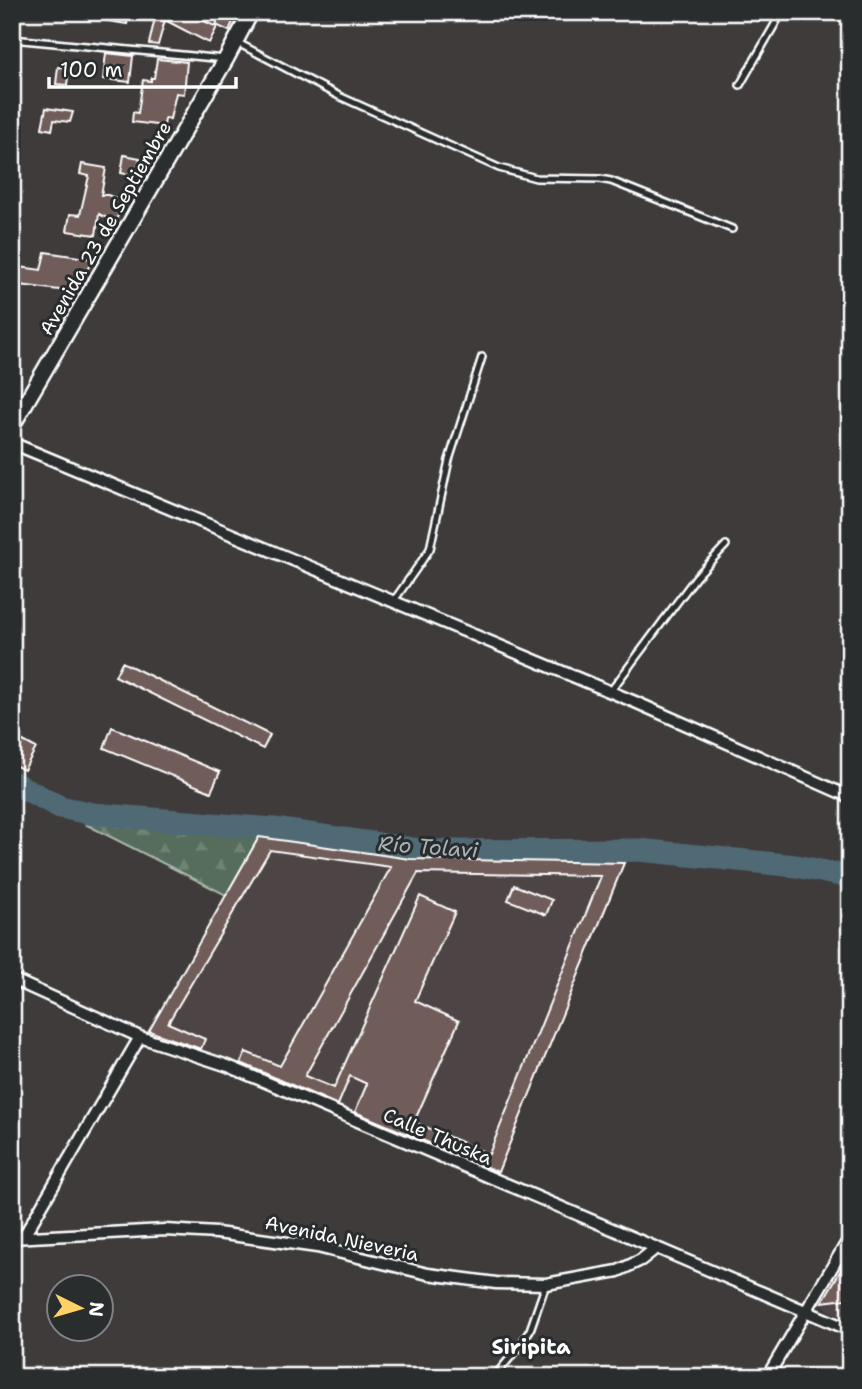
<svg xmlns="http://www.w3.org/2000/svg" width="862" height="1389" font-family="'Shantell Sans',sans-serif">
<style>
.built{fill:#4d4544}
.forest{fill:url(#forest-firs);stroke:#aab6ac;stroke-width:2}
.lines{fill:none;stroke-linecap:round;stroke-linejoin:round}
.river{stroke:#506975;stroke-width:23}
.building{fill:#6f5c59;stroke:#fff;stroke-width:2;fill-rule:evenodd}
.lane-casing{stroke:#fff;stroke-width:10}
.street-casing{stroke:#fff;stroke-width:15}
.secondary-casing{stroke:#fff;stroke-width:19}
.lane{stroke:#2a2d2e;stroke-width:5}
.street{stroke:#2a2d2e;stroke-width:10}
.secondary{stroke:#2a2d2e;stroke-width:14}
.labels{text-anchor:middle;stroke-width:6;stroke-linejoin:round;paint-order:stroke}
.street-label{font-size:19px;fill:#fff;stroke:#2a2d2e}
.water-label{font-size:21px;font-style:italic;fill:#a8b4ba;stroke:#2a2d2e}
.neighbourhood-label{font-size:21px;font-weight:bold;fill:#fff;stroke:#2a2d2e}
</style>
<defs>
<pattern id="forest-firs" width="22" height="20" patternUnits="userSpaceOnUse" patternTransform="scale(1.75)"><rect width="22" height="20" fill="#546d5a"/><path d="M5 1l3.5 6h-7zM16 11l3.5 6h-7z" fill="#6e8373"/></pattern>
</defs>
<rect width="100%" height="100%" fill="#3f3b3b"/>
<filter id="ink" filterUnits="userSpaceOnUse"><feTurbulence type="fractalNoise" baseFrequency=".0143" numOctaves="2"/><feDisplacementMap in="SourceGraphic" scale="14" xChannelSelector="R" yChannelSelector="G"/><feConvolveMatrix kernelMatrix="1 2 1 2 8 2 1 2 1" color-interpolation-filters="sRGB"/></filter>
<g filter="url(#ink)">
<path class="built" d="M259 837 410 859 624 863 497 1174 240 1066 200 1052 149 1031Z
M850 1255V1321L828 1310 822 1302Z"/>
<path class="forest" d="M85 824 259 837 226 895Z"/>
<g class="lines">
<path class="river" d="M12 782 60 807 93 814 274 829 427 851 639 850 796 866 850 877"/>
</g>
<path class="building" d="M92 12H129L127 24 91 18Z
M221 12H237L229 31 216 25Z
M156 13 184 19 187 13 217 27 209 43 165 20 158 45 149 44Z
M106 53 133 56 130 82 103 79Z
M157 59 187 62 184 94 176 93 170 119 165 118 164 126 132 122 133 112 138 113 143 80 151 81V78H154Z
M58 67 69 68 67 85 56 84Z
M46 108 73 112 70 122 54 120 52 130 42 128Z
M124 155 140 158 136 176 121 173Z
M82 164 106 168 101 195H108L124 202 116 220 111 217 109 219 99 214 96 235 67 231 70 214 80 215 89 176 80 174Z
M45 252 93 259 75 292 12 284V266L41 270Z
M122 662 270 735 263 749 115 676Z
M112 727 220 772 211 792 104 748Z
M12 735 36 748 24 770 12 764Z
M259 837 410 859 624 863 498 1172 355 1112 367 1084 350 1076 338 1105 241 1063 246 1052 280 1066 391 867 270 850 168 1023 205 1039 201 1049 149 1031ZM418 873 601 876 489 1154 414 1122 459 1021 415 1001 455 912 420 896 334 1088 305 1076Z
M514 885 552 900 546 915 508 900Z
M850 1255V1293L846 1299 822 1302Z"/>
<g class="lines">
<defs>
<path id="lane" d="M12 39 225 59
M236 42 339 96 499 168 536 178 600 179 611 181 732 229
M740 85 782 12
M393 602 430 549 449 460 482 357
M610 692 696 577 726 545
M494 1377 520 1346 530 1330 546 1284"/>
<path id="street" d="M12 443 635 702 850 797
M12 979 140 1037 228 1066 850 1330
M24 1236 140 1037
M12 1238 165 1230 217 1233 317 1247 428 1274 496 1283 546 1284 618 1271 641 1260 656 1248
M767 1377 850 1237"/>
<path id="secondary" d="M12 426 226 59 251 12"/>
</defs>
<use href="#lane" class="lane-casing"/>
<use href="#street" class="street-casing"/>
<use href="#secondary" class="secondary-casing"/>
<use href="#lane" class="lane"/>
<use href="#street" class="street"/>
<use href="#secondary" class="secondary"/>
</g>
</g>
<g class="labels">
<g class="street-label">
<text transform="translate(105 228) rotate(-60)" y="7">Avenida 23 de Septiembre</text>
<text transform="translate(438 1136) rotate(23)" y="7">Calle Thuska</text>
<text transform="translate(342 1238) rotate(12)" y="7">Avenida Nieveria</text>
</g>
<g class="water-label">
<text transform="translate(428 847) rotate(4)" y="7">Río Tolavi</text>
</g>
<g class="neighbourhood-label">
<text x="531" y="1354">Siripita</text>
</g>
</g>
<rect width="862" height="1389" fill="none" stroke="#2a2d2e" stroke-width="42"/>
<rect x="21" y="21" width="820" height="1347" fill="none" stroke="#fff" stroke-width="2.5" filter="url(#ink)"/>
<g transform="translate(80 1308) rotate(95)"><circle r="33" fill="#2a2d2e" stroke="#7f8182" stroke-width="2"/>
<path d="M0-5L12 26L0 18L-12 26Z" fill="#ffd166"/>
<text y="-10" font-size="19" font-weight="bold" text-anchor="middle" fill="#ffffff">N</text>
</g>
<path d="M49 77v10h187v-10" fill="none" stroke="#ffffff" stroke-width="3.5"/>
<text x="60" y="77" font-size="21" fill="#ffffff" stroke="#2a2d2e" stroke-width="5" paint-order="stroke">100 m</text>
</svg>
